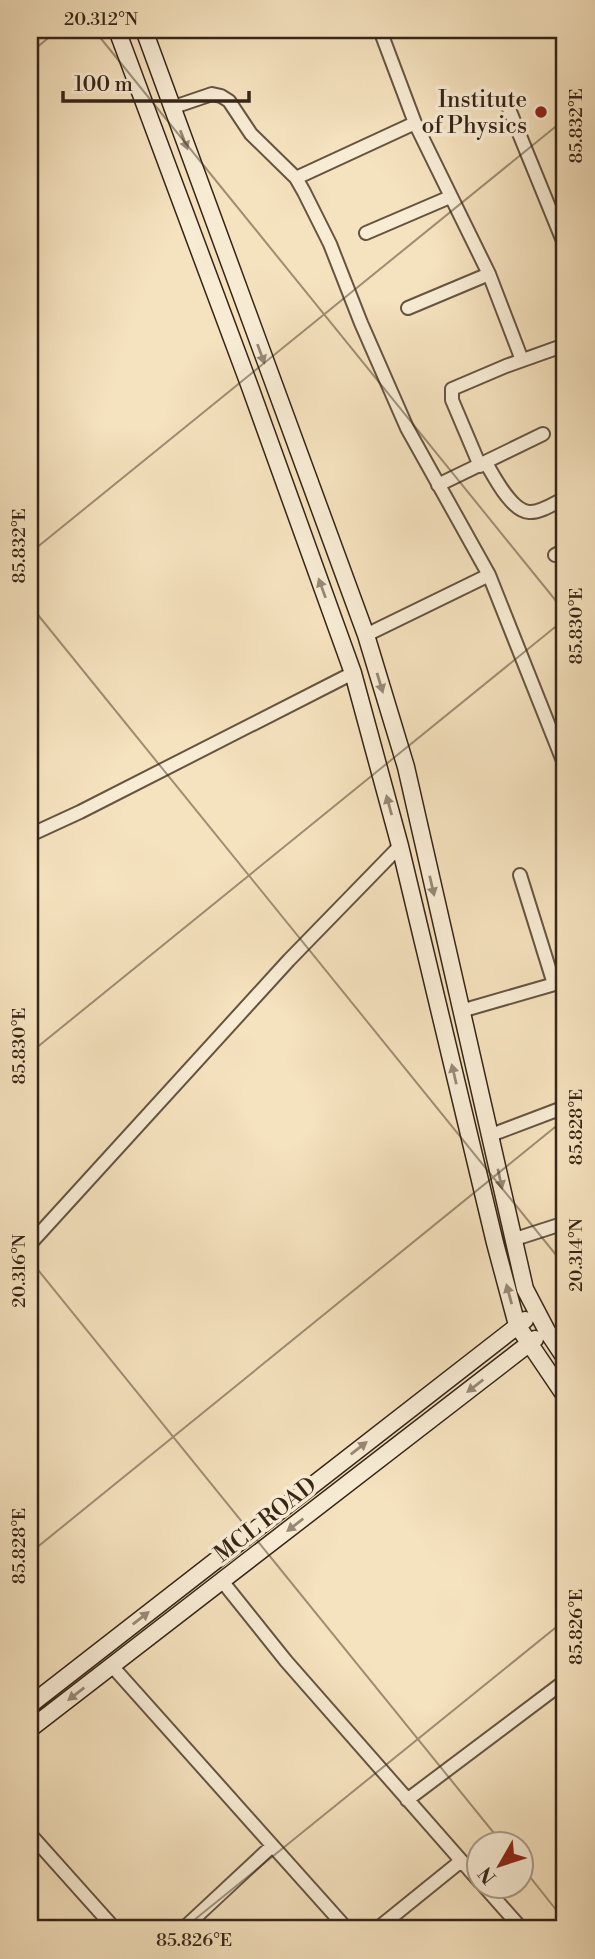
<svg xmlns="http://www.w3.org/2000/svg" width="595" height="1959" font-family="'Libre Bodoni',serif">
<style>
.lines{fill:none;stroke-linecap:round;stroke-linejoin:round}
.street-casing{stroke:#665441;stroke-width:16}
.secondary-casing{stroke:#362517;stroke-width:19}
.street{stroke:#f8ecd5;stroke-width:12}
.secondary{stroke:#f8ecd5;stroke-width:16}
.oneway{fill:#978876}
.ticks{fill:none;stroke:#362517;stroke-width:2;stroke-opacity:0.45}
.poi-dot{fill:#8f2418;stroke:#f8ecd5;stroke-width:2.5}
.labels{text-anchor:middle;stroke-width:7;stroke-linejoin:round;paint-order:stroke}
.poi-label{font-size:23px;fill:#362517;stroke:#f8ecd5;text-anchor:end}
.street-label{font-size:23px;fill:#362517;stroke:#f8ecd5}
.neatline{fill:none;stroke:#362517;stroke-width:2.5}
.ticks-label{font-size:18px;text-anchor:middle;fill:#362517}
</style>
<rect width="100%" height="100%" fill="#f5e2be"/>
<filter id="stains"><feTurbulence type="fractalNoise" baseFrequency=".00286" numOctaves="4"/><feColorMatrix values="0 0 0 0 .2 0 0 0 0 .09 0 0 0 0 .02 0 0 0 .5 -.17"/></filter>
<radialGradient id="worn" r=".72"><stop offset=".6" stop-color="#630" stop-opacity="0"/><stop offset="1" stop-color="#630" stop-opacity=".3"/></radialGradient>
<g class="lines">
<defs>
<path id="street" d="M380 30 415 123 489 274 522 360
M507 104 565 246
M171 108 212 94 221 96 229 101 251 134 296 178 304 192 330 244 361 323 407 428 489 575 565 766
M296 178 415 123
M366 233 450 197
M408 308 489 274
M486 463C494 476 511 511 529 512 540 513 555 503 565 498
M480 466 452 400V389L506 366 565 345
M438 485 543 434
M555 555 565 550
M564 612H565
M366 635 489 575
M30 835 80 812 353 673
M520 875 554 984
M461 1011 565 981
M491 1135 565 1107
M512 1240 565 1223
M30 1244 289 960 400 846
M222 1581 286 1661 480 1882
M112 1666 347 1929
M407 1800 565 1681
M30 1834 115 1929
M483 1885 522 1929
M183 1929 272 1846
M377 1929 461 1861"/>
<path id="secondary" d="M30 30H31
M117 30 250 387 353 673 400 846 495 1243 517 1325 565 1396
M144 30 366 635 406 767 525 1289 547 1331 565 1358
M30 1705 525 1320
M30 1729 535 1339"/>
</defs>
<use href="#street" class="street-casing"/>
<use href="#secondary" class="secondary-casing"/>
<use href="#street" class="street"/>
<use href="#secondary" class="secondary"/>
</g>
<defs><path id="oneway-solid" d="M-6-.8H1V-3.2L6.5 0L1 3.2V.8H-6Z" transform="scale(1.75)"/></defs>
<g class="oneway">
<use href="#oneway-solid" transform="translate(184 140) rotate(69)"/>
<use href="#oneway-solid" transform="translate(261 354) rotate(70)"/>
<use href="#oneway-solid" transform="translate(322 588) rotate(-110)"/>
<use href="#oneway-solid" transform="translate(380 683) rotate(73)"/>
<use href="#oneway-solid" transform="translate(389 805) rotate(-105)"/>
<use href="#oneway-solid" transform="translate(432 886) rotate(77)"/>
<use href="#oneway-solid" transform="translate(454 1074) rotate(-103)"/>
<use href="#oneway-solid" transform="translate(500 1179) rotate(78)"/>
<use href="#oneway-solid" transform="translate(509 1294) rotate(-105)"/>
<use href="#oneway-solid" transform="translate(475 1386) rotate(142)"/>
<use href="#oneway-solid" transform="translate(359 1448) rotate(-38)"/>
<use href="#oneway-solid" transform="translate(295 1525) rotate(142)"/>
<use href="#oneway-solid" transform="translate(141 1618) rotate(-38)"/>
<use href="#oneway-solid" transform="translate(76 1694) rotate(142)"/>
</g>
<path class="ticks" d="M94 30 565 612M30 53 58 30M30 553 565 119M30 605 565 1266M30 1053 565 619M30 1260 502 1843M30 1553 565 1119M522 1867 565 1921M30 1914 42 1929M183 1929 565 1620"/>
<circle class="poi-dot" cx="541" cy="112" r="7"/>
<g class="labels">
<g class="poi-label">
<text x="527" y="107">Institute<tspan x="527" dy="26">of Physics</tspan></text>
</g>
<g class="street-label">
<text transform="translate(265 1519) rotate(-38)" y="8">MCL ROAD</text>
</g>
</g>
<rect width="595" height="1959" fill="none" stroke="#f5e2be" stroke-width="77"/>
<g transform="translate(500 1865) rotate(231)"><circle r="33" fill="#f8ecd5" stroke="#aa9c89" stroke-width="2"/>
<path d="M0-5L12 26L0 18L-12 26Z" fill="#8f2418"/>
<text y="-10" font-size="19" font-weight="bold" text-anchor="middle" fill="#362517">N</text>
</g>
<path d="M63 91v10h186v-10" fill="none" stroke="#362517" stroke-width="3.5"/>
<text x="74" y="91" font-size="21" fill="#362517" stroke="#f8ecd5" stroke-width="5" paint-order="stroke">100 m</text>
<rect x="38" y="38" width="518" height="1882" class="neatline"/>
<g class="ticks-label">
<text x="101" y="25">20.312°N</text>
<text transform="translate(576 126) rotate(-90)" y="6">85.832°E</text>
<text transform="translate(19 546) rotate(-90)" y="6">85.832°E</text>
<text transform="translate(576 626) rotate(-90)" y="6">85.830°E</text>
<text transform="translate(19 1046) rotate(-90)" y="6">85.830°E</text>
<text transform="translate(576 1127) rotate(-90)" y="6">85.828°E</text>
<text transform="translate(576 1255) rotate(-90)" y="6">20.314°N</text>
<text transform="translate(19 1271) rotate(-90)" y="6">20.316°N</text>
<text transform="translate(19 1546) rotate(-90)" y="6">85.828°E</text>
<text transform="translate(576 1627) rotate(-90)" y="6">85.826°E</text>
<text x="194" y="1946">85.826°E</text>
</g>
<rect width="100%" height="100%" filter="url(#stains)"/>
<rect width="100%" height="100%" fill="url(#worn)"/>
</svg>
